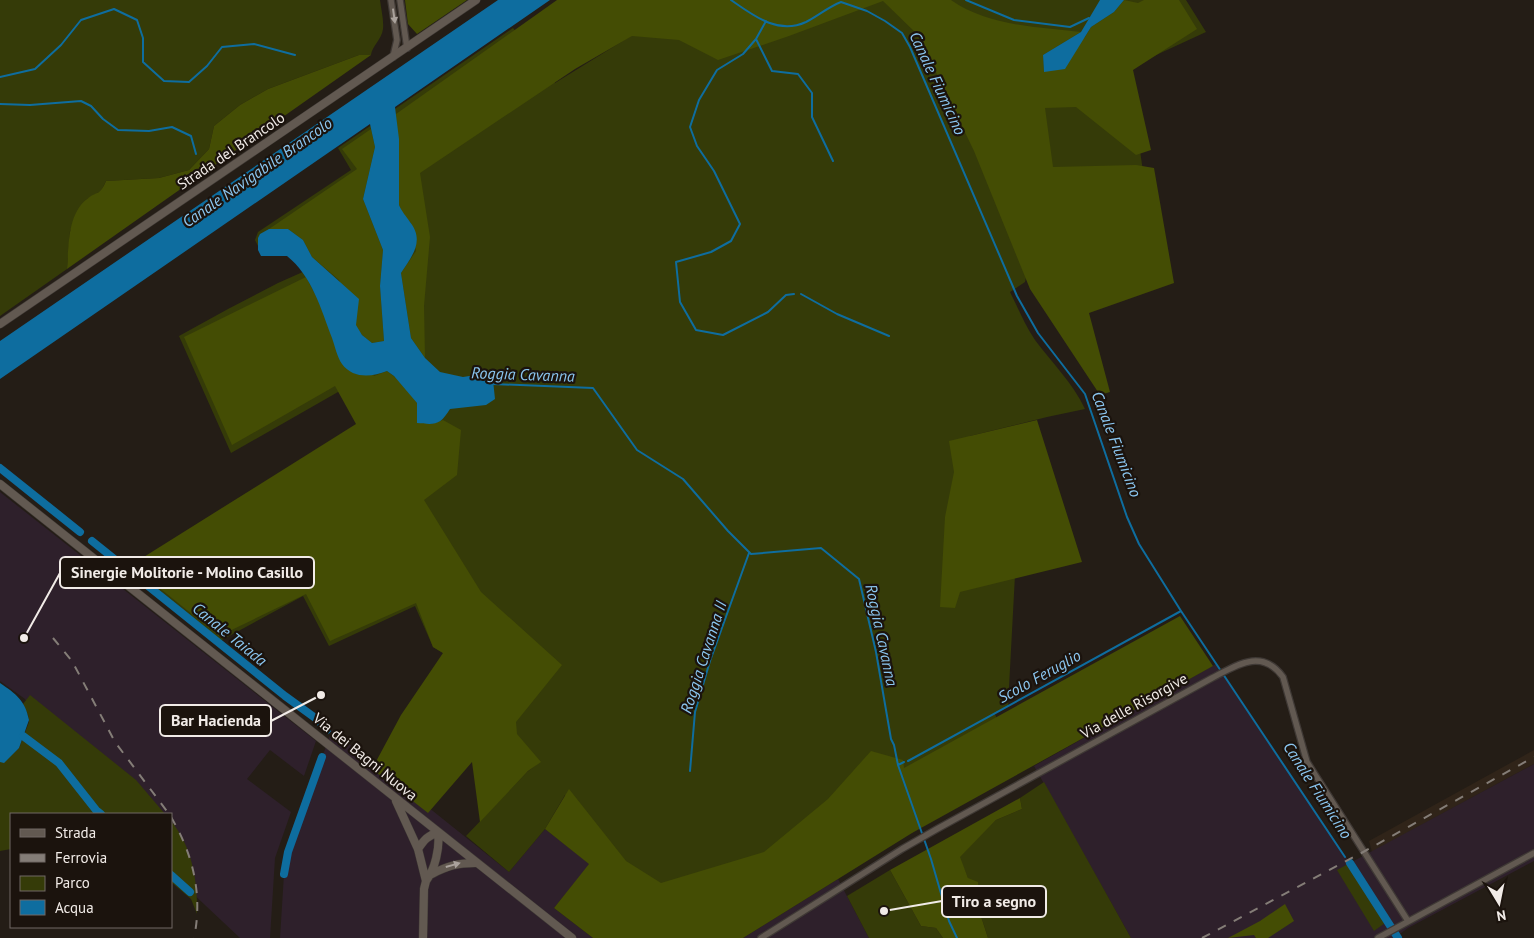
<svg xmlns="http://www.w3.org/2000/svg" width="1534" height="938" font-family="'PT Sans',sans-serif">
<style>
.built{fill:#302419}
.industrial{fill:#2e202b}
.green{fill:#353b08}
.forest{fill:#444d04}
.water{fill:#0e6d9f}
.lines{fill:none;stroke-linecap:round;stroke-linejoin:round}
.stream{stroke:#0e6d9f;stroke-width:2}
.canal{stroke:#0e6d9f;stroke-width:8}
.minor-casing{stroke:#3f3935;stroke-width:8}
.tertiary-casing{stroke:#3f3935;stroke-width:9}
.minor{stroke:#625951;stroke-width:5.5}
.tertiary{stroke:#625951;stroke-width:8}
.rail{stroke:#847d77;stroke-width:2;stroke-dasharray:9 9;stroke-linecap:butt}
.oneway{fill:#aaa29c}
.labels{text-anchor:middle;stroke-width:4.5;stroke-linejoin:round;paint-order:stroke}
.street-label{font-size:15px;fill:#f1ebe7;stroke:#1b130d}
.water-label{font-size:16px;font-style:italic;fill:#8bc6f0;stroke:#1b130d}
.leader{fill:none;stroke:#f1ebe7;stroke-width:2}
.callout-dot{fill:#f1ebe7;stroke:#1b130d;stroke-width:2}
.callout{fill:#1b130d;stroke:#f1ebe7;stroke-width:2}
.callout-label{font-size:16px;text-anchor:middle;font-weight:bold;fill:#f1ebe7}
</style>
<rect width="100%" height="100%" fill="#241d16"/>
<path class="built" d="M1534 750V764L1372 852 1369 841Z"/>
<path class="industrial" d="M0 492 316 741 304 776 270 750 247 779 291 812 275 858 270 938H240L171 873V814H109L97 803 25 699 0 681Z
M1216 664 1350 863 1534 764V861L1408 928 1397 936 1398 938H1131L1034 766Z
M332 730 509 872 545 829 590 864 554 908 593 938H280L284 874 288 852Z
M838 879 869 938H743Z"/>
<path class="green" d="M0 0H380C381 9 384 20 383 29 382 39 372 46 371 55H359L268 89 240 105 214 126 209 149 189 170 159 178 106 181 101 191 87 199 70 231 67 269 0 316Z
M689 0H1186L1206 32 1128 68 1145 185 1045 187 1025 282 1010 292C1018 308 1025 325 1035 340 1052 363 1073 383 1085 409L1047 417 970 436 1015 575 1008 706 995 714 997 719 679 927 565 795 545 829 509 872 466 836 527 772 536 765 443 653 433 647 415 606 329 646 303 596 220 641 137 575 365 431 346 385 338 392 231 453 179 336 228 309 278 283 305 271 297 256 258 246 255 240 258 232 351 170 338 148 513 28 555 83Z
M30 695 136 780 165 814H11V849L0 851V762H4L19 748 29 722 28 715 23 704Z
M1044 782 1131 938H988L978 907 973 900 968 878 959 857 996 820 1022 809 1020 798Z
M171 821C192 846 198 882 197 914L191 899 171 882Z
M1348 864 1385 923 1374 931 1337 870Z
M890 870 921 926 936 928 943 938H869L847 896Z"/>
<path class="forest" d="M405 0H467L417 34 408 24Z
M557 0H951C988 26 1037 27 1081 32L1043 55 1044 72 1085 37 1091 27 1114 12 1124 0 1138 3 1144 0H1179L1197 29 1133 70 1151 150 1136 155 1076 107 1045 108 1053 167 1136 165 1154 168 1174 283 1089 313 1110 392 1100 395 1030 289 974 151 918 35 883 1 789 36 718 60 679 40 632 36 575 69 420 173 430 237 424 306 425 358 411 338 401 273 416 251 411 223 402 213 399 205 396 114Z
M359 55H371L67 269C69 246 67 215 87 199 98 190 99 197 106 181L159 178 189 170 209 149 214 126 240 105 268 89Z
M371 129 375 147 363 199 383 250 380 286 384 341 372 343 362 335 355 325 339 280 312 257 303 240 288 229H269L357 169 342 149Z
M306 277 316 296 374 376 387 371C406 384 419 406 431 424L443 420 461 430 457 475 424 500 481 592 562 665 516 722 517 734 541 762 528 771 480 822 472 762 428 813 372 769 401 715 443 653 433 647 416 603 330 641 306 594 219 636 131 565 356 424 335 386 232 445 184 337Z
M1037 420 1082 562 960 592 955 608 940 607 945 517 954 472 949 441Z
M1180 616 1213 666 912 833 743 938H593L554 908 589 864 545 829 569 789 626 861 661 883 764 852 828 799 871 751 903 760 904 768Z
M1020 798 1022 809 996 820 960 857 968 878 978 882 979 897 973 900 978 907 988 938H943L936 928 921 926 890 870Z
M1285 904 1294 921 1268 938H1256L1254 935 1228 938 1260 921Z"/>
<path class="water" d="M498 0H550L395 107 399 139V205C402 212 406 216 410 222 425 241 412 256 401 273L411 338 425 358 440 372 463 377 482 374 493 380 495 399 486 405 450 409C440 425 436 425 417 423V403L394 376 387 371C372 377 353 379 342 364 337 357 335 346 332 338 321 309 312 276 287 256H261L258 250V238L260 234 269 229H288L303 240 312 257 359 299 356 325 362 335 372 343 384 341 380 286 383 250 363 199 375 147 370 124 0 379V341Z
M1100 0H1124L1114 12 1091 27 1065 69 1044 72 1043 55 1081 32Z
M0 683C16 694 25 700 29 720L19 748 4 763 0 762Z"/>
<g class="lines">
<path class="stream" d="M731 0C754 16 778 35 806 22 818 16 828 7 841 2L867 11 885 21 902 33 910 47 1017 296 1038 333 1085 394 1127 517 1139 544 1181 611 1345 857
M966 0 1014 20 1070 27 1089 18
M766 21 756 39 743 54 717 70 699 100 690 127 697 146 714 171 740 224 731 241 711 252 676 262 680 302 696 330 723 335 768 312 786 295 794 294
M756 39 772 71 798 74 812 93V117L833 161
M0 77 35 69 61 45 81 20 114 9 137 20 143 38V62L164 81 189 82 207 66 222 47 254 44 295 55
M0 104 30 105 81 101 91 106 103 119 118 130 149 131 172 127 191 136 196 154
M801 294 837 314 889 336
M493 384 593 388 637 450 683 479 728 531 751 554 821 548 859 579 876 652 891 739 894 745 898 765 904 762
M908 761 1181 611
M898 765 931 859 949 921 957 938
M690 771 695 712 710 661 749 553"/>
<path class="canal" d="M0 468 80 532
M92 541 285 696 318 720 327 730
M23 736 59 763 96 810 101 814
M1350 863 1398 938
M284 874 288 852 322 757
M171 875 190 892"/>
<defs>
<path id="minor" d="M391 0 397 40 393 57
M400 0 407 48
M761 938 902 849 937 829 1212 678C1237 665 1262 648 1283 677L1307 762 1408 921
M1378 938 1534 853"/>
<path id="tertiary" d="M0 324 476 0
M0 484 572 938
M396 801 418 849 426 881 424 889 423 938
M418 849C424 840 428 835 438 833
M432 874C447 866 458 863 475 863
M426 881C435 869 440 848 438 833"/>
</defs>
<use href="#minor" class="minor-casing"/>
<use href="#tertiary" class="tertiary-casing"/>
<use href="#minor" class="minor"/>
<use href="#tertiary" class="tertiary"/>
<path class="rail" d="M53 638 72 661 115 742 169 814
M171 817C193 854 203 895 194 938
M1202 938 1365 851 1534 757"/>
</g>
<defs><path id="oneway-solid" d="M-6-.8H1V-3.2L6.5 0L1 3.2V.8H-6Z" transform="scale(1.25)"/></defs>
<g class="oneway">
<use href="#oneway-solid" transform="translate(394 16) rotate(82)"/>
<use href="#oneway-solid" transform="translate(453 865) rotate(-16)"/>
</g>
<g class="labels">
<g class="street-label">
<text transform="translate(231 151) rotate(-34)" y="5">Strada del Brancolo</text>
<text transform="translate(1134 706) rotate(-29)" y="5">Via delle Risorgive</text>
<text transform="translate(365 757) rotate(39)" y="5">Via dei Bagni Nuova</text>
</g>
<g class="water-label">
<text transform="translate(938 83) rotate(65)" y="6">Canale Fiumicino</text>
<text transform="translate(257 172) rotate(-35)" y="6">Canale Navigabile Brancolo</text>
<text transform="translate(523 374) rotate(2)" y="6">Roggia Cavanna</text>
<text transform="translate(1117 444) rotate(69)" y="6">Canale Fiumicino</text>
<text transform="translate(230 634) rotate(39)" y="6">Canale Taiada</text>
<text transform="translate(882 635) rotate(78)" y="6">Roggia Cavanna</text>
<text transform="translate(703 657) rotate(-72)" y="6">Roggia Cavanna II</text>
<text transform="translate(1039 676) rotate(-29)" y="6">Scolo Feruglio</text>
<text transform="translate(1318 790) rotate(57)" y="6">Canale Fiumicino</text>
</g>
</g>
<path class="leader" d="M24 638L60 573M321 695L271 721M884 911L942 901"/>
<g class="callout-dot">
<circle cx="24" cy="638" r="5"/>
<circle cx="321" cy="695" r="5"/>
<circle cx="884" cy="911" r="5"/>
</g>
<g class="callout">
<rect x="60" y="557" width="254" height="31" rx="5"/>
<rect x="160" y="705" width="111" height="31" rx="5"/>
<rect x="942" y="886" width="104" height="31" rx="5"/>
</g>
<g class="callout-label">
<text x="187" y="578">Sinergie Molitorie - Molino Casillo</text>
<text x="216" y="726">Bar Hacienda</text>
<text x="994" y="907">Tiro a segno</text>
</g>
<rect x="10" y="813" width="162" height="115" fill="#1b130d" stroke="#716964"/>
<rect x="20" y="829" width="25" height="8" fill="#625951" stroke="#716964"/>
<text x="55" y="838" font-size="15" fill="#f1ebe7">Strada</text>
<rect x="20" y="854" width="25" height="8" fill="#847d77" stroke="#716964"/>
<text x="55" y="863" font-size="15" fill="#f1ebe7">Ferrovia</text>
<rect x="20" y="876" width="25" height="15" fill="#353b08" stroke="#716964"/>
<text x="55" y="888" font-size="15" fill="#f1ebe7">Parco</text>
<rect x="20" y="900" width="25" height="15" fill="#0e6d9f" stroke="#716964"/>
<text x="55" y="913" font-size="15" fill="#f1ebe7">Acqua</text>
<g transform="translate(1499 903) rotate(170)" stroke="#1b130d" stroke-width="4" paint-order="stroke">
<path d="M0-4L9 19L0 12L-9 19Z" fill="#f1ebe7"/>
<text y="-8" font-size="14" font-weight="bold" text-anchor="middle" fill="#f1ebe7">N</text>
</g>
</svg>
